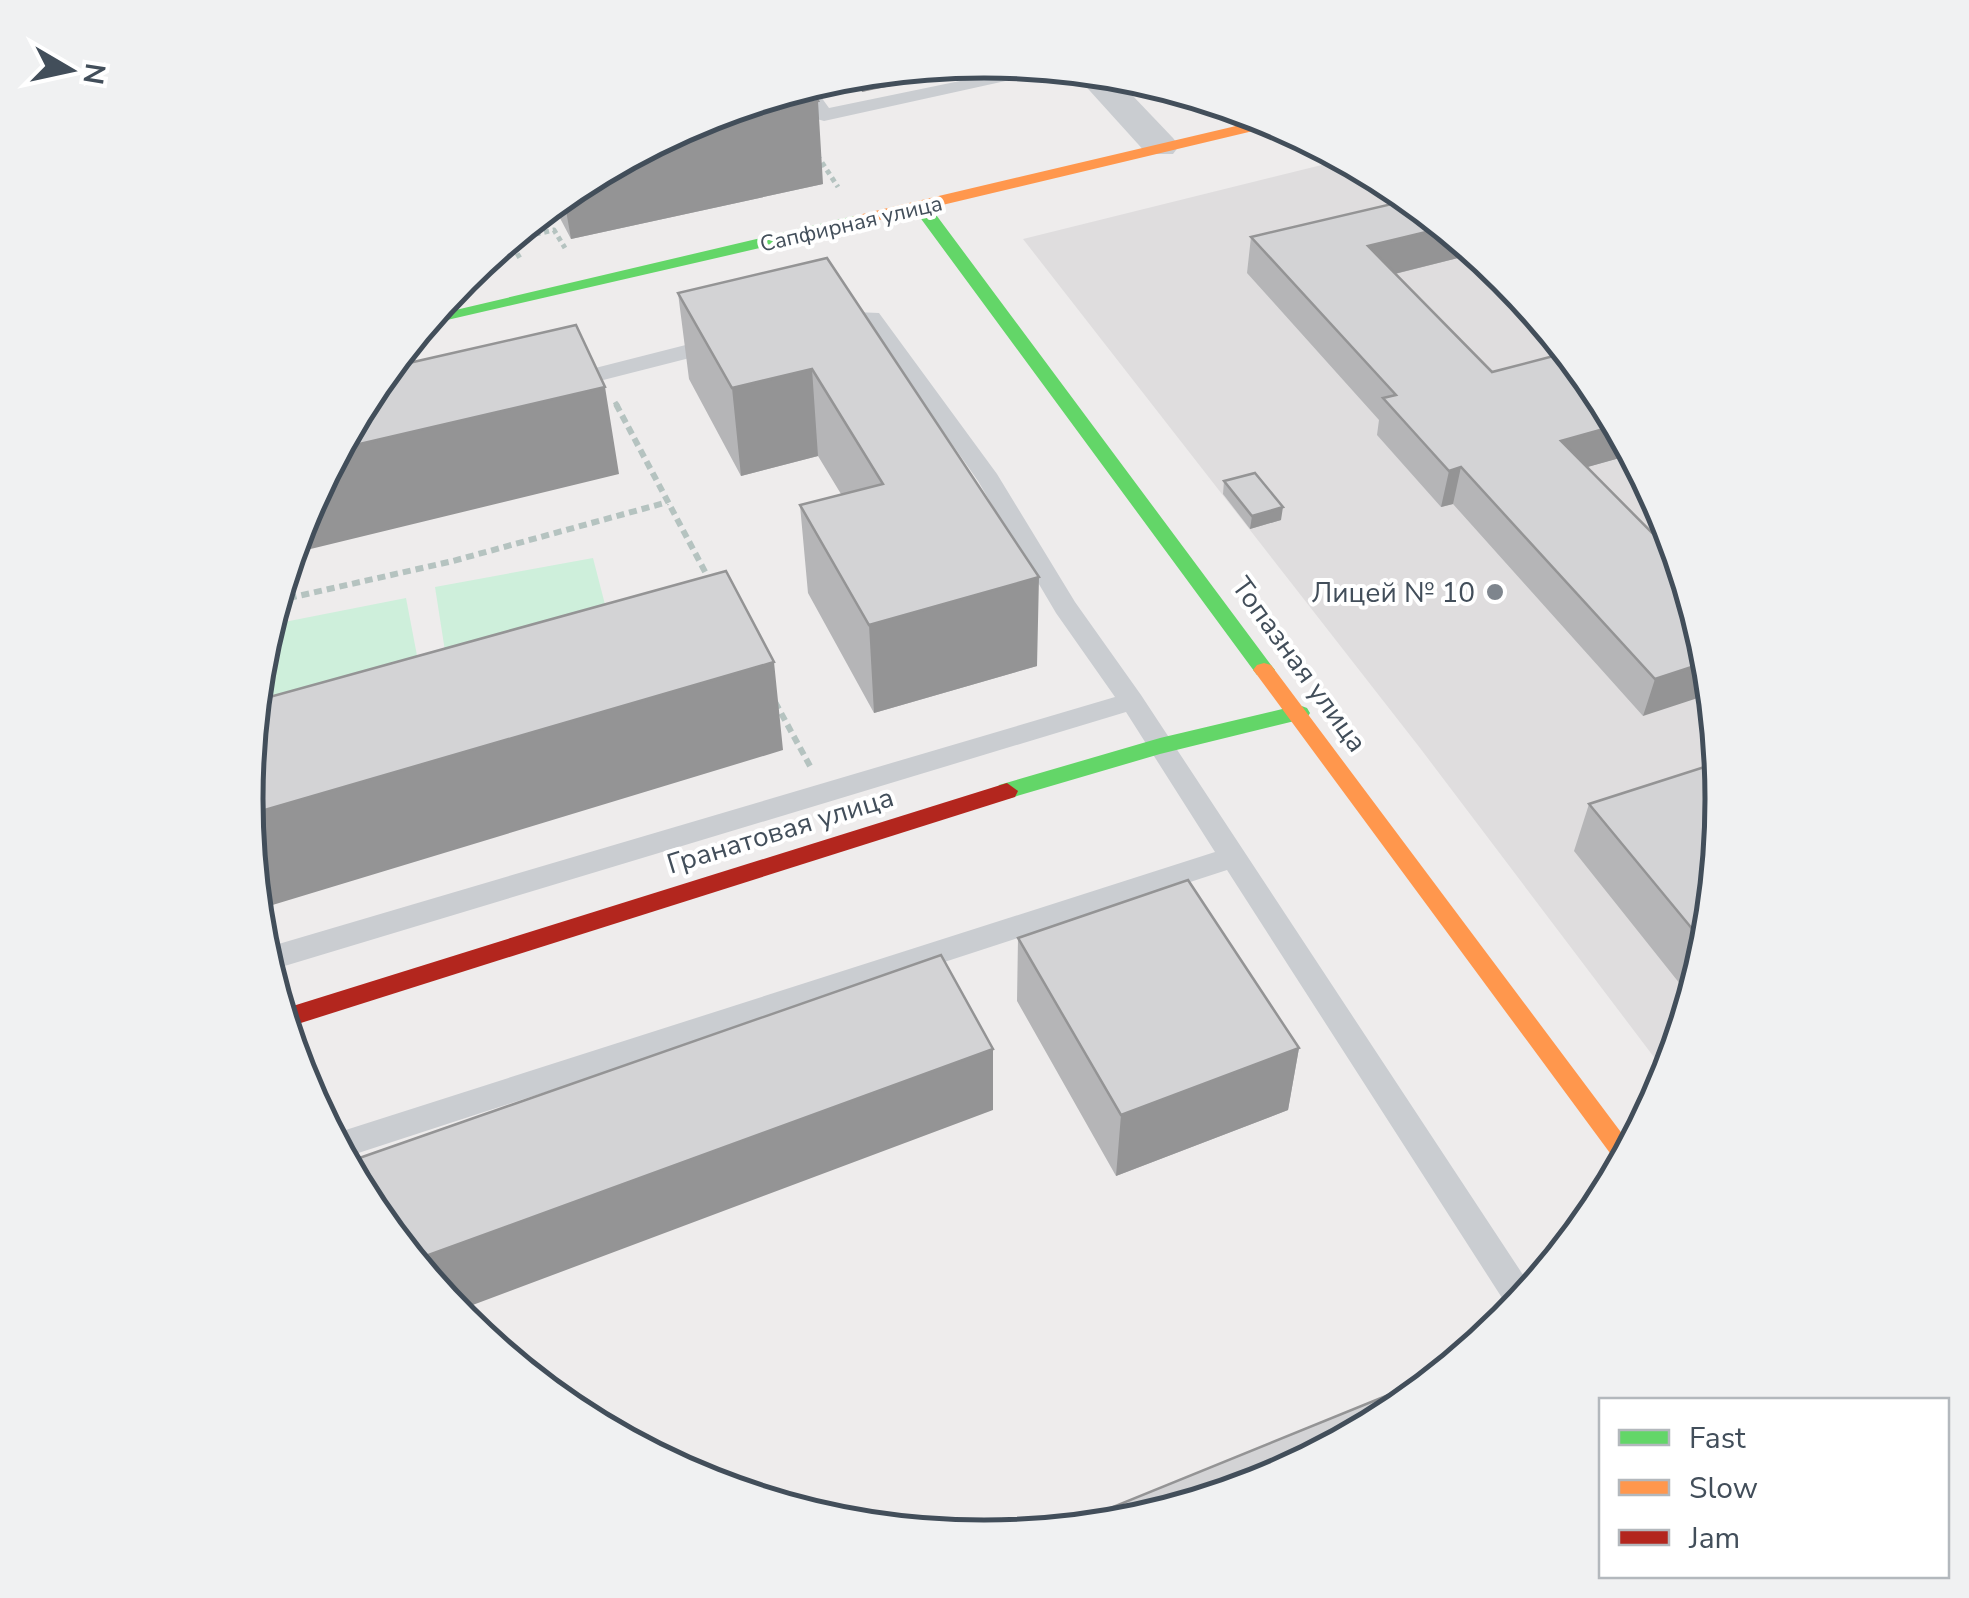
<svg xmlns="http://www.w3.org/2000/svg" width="1969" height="1598" font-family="'Nunito Sans',sans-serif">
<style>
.education{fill:#dfddde}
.green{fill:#ceefdb}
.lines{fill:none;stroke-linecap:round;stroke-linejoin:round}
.path-far1{stroke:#b5c3c0;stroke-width:5;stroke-dasharray:5 4;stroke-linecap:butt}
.path{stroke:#b5c3c0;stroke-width:6;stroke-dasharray:8 5;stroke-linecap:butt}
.lane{fill:#cacdd1;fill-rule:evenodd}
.street{fill:#cacdd1;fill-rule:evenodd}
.fast{fill:#63d668;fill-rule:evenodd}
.slow{fill:#ff974d;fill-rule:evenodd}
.jam{fill:#b3261e;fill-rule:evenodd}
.wall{fill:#b5b5b7}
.shaded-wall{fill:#949495}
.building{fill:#d3d3d5;stroke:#949495;stroke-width:2.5}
.poi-dot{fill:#7e858d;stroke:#fff;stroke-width:4}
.labels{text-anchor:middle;stroke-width:8;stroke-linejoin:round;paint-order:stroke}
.far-street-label{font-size:22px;fill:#424e5a;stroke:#fff}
.poi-label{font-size:28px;fill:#424e5a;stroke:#fff;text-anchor:end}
.street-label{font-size:28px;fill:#424e5a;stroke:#fff}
.rim{fill:none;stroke:#424e5a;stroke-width:5}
</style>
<rect width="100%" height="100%" fill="#eeecec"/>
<path class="education" d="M1346 159 1396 185 1507 277 1599 389 1667 517 1709 655 1723 800 1709 944 1669 1077 1420 748 1023 239Z"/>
<path class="green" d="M593 558 609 620 445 651 435 587Z
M406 598 419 666 255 700 260 654 269 625Z"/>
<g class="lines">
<path class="path-far1" d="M817 155 838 187
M508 238 521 260
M509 240 554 230 565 248
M615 402 618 407"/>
<path class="path" d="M616 404 710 581
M276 601 453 561 668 502
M775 702 810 766"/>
<path class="lane" d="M1038 65 1065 68 824 121 817 119 795 88 811 83 829 108Z
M831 311 879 313 997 474 1075 602 1141 695 1533 1290 1513 1315 1227 870 343 1158 330 1135 1215 852 1126 712 268 971 265 948 1115 697 1056 613 978 481 876 336 865 324 823 322V312Z
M721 336 729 338V348L564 390 553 383 556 378Z"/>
<path class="street" d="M1071 70 1111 73 1173 138 1179 146 1173 154H1147Z"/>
<path class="fast" d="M922 203 928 204 1271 665 1275 670 1271 675H1257L916 212V204Z
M854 216 860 217V225L421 326 430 316Z
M1299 705 1307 708 1310 713 1307 718 1160 754 1007 799 996 791 999 785 1160 738Z"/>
<path class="slow" d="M1270 118 1282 124 854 226 846 221 854 216Z
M1264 663 1271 665 1632 1147 1621 1168 1257 675 1253 670 1257 665Z"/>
<path class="jam" d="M1007 783 1018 791 1015 797 285 1028 280 1010Z"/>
</g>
<path class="wall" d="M984 60 862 92 848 73Z
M574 184H823L571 239 552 203Z
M1413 199 1507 277 1539 315 1534 317 1464 249 1462 257 1395 274 1492 372 1599 389 1634 454 1587 467 1709 655 1643 716 1453 504 1441 507 1377 435 1379 420 1247 273 1251 237Z
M827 258 1037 666 874 713 808 593 800 505 841 494 818 456 741 476 689 379 678 293Z
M1224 481 1281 520 1250 529 1223 494Z
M1589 804 1709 944 1692 999 1574 851Z
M1018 938 1299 1048 1288 1110 1116 1176 1017 1001Z"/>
<path class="shaded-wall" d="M984 60 1008 62 862 92 861 72Z
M818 101 823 184 571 239 563 193 574 184 674 131Z
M1447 227 1465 242 1462 257 1362 282 1368 246Z
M812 369 818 456 741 476 732 388Z
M605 387 619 474 290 554 302 516 338 449Z
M1618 425 1634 454 1552 477 1561 441Z
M1461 467 1453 504 1441 507 1449 471Z
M1283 507 1281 520 1250 529 1252 516Z
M1039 577 1037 666 874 713 869 625Z
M1710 661 1713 693 1643 716 1655 679Z
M774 662 783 750 256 910 247 815Z
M1299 1048 1288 1110 1116 1176 1121 1115Z
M993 1049V1110L454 1312 412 1261Z"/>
<path class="building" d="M806 85 818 101 674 131 702 116Z
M1413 199 1447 227 1368 246 1492 372 1569 352 1599 389 1618 425 1561 441 1682 563 1710 661 1655 679 1461 467 1449 471 1411 429 1383 398 1396 395 1251 237Z
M827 258 1039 577 869 625 800 505 883 484 812 369 732 388 678 293Z
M576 325 605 387 338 449 370 388 387 368Z
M1255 473 1283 507 1252 516 1224 481Z
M726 571 774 662 247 815 246 798 255 701Z
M1720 762 1724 800 1708 948 1589 804Z
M1188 880 1299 1048 1121 1115 1018 938Z
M941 955 993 1049 412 1261 370 1209 345 1163Z
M1445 1372 1395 1414 1267 1482 1128 1524 1054 1531Z"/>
<circle class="poi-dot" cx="1495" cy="592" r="10"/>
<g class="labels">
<g class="far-street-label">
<text transform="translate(851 223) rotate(-13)" y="8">Сапфирная улица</text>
</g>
<g class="poi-label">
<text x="1475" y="602">Лицей № 10</text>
</g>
<g class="street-label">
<text transform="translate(1300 664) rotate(54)" y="10">Топазная улица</text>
<text transform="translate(780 830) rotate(-17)" y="10">Гранатовая улица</text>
</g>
</g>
<path d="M0 0H1969V1598H0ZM263 799a721 721 0 1 1 1442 0a721 721 0 1 1-1442 0Z" fill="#f0f1f2" fill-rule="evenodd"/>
<path class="rim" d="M263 799a721 721 0 1 1 1442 0a721 721 0 1 1-1442 0Z"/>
<rect x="1599" y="1398" width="350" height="180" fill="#ffffff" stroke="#b3b8bd" stroke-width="2.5"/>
<rect x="1619" y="1430" width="50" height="15" fill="#63d668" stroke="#b3b8bd" stroke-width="2.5"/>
<text x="1689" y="1448" font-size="30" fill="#424e5a">Fast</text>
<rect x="1619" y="1480" width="50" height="15" fill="#ff974d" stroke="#b3b8bd" stroke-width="2.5"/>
<text x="1689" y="1498" font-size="30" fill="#424e5a">Slow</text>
<rect x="1619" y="1530" width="50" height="15" fill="#b3261e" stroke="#b3b8bd" stroke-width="2.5"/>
<text x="1689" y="1548" font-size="30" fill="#424e5a">Jam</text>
<g transform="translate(70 70) rotate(99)" stroke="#ffffff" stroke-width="8" paint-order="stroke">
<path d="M0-8L18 38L0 25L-18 38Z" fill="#424e5a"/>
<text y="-15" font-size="28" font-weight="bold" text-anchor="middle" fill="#424e5a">N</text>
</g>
</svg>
